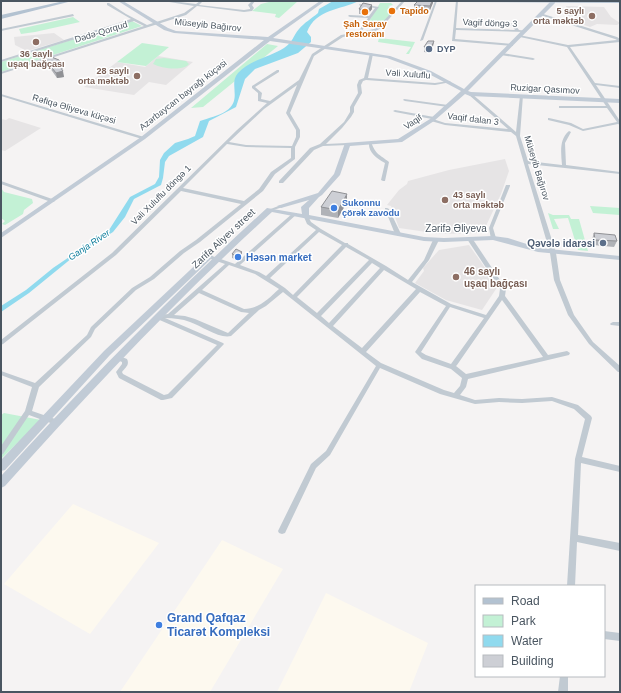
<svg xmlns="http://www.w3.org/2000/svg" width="621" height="693" font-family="Helvetica,sans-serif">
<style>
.commercial{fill:#fdf9ef}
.education{fill:#e6e4e5}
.green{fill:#c3f1d5}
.water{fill:#90daee}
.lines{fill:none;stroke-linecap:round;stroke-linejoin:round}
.street{fill:#c1cad2;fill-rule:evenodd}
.secondary{fill:#c1cbd6;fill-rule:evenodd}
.primary{fill:#b3c2d1;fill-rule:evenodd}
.wall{fill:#b0b2b7}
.shaded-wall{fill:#909195}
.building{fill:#cdcfd5;stroke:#909195}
.food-dot{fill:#e8710a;stroke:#fff;stroke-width:1.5}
.education-dot{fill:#8d6e63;stroke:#fff;stroke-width:1.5}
.service-dot{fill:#5c6f8a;stroke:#fff;stroke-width:1.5}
.shop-dot{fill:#3f7fe0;stroke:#fff;stroke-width:1.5}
.labels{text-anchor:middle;stroke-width:3;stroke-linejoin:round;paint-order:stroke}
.far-food-label{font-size:9px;font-weight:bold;fill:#c56008;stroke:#fff;text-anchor:start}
.far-education-label{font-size:9px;font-weight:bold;fill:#785e54;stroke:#fff;text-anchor:end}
.far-street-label{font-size:9px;fill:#4a5661;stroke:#fff}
.far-service-label{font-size:9px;font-weight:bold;fill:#4e5e75;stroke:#fff;text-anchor:start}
.far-shop-label{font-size:9px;font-weight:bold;fill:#366cbe;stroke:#fff;text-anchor:start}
.far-water-label{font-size:9px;font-style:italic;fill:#0c7c9b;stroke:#fff}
.street-label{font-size:10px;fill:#4a5661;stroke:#fff}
.service-label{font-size:10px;font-weight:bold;fill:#4e5e75;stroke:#fff;text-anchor:end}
.shop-label{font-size:10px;font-weight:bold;fill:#366cbe;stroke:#fff;text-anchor:start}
.education-label{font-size:10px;font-weight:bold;fill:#785e54;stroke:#fff;text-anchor:start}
.near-shop-label{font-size:12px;font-weight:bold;fill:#366cbe;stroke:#fff;text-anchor:start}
</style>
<rect width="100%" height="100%" fill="#f5f3f3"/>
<path class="commercial" d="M73 504 159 543 90 634 4 584Z
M222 540 283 569 210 692H120Z
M326 593 428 643 409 692H277Z"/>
<path class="education" d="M566 6 604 7 611 17 620 23 617 25 597 24 590 27 573 21 579 19 567 15Z
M54 33 64 40 27 51 15 45 14 37Z
M158 56 193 62 166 85 149 82 134 95 84 87 117 62 145 67Z
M9 118 41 128 5 151 1 150V119L6 120Z
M505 159 509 171 501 194 485 228 478 229 480 233 441 234 399 228 391 206 387 205 399 190 407 184 408 181 449 170Z
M469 245 498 286 482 310 446 300 415 283 424 271 423 268 439 250Z"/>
<path class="green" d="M273 1H298L279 18 275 17 276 14 252 11 261 4Z
M380 3H391L393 5 388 6 396 9 379 27 365 28Z
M73 17 80 22 35 32 21 34 19 29Z
M132 21 142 26 1 72V62Z
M379 38 415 42 409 54H406L411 47 378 42Z
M142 43 169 47 146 66 117 62Z
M267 44 278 46 203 107 191 108Z
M164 58 186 61 189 64C182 72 161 68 153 64L156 59Z
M1 188 4 192 32 199 33 203 24 210 23 214 5 225 2 224 5 221 1 218Z
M590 206 620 208V215L593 213Z
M548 213 553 215H569L571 219H579L588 251 578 250 568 218 554 219 559 229H553Z
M4 413 41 420 1 459V415Z"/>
<path class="water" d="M333 1H359C340 10 316 9 307 32L311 37V42L298 53 255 69 245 79 236 107 209 121 203 137 169 156 165 162 163 178 161 185 134 199 125 217 113 232 72 258 29 293 1 312V306L26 290 53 268 109 230 130 197 155 184 159 177 160 160 164 153 175 143 188 139 195 136 200 121C208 118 219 116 226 111 243 100 228 84 238 73 250 60 270 57 284 48 293 42 293 36 299 29 304 23 312 18 318 13L319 9Z"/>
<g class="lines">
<path class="street" d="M163 1H171L196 4 200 1H203L199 5 244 10 250 9V8L248 5 252 1H255L252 5 254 8 252 11 244 12 197 6 186 15 1 74V72L144 26 134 21 1 62V60L131 19 107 5V3H109L126 14 147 25 184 13 194 6Z
M402 1H405L381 28 376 31 343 37 314 56 290 113 300 130V137L295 147V159L275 174 263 191 200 242 184 253 154 279 136 290 95 329 91 337 39 387 32 411 58 420 59 422 58 424 56 425 29 415 3 454 1 455V446L25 411 32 387 1 375V371L35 383 87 335 91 327 132 288 150 277 180 251 196 240 241 204 181 191 116 255 3 344 1 345V340L112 253 237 130 267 103 258 101V93L252 88V86L277 70H279V72L255 87 262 93 261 99 270 101 299 80 312 54 341 35 358 32 368 18 350 17 348 16 349 15 369 16 375 8 360 6 359 4 379 7 361 32 374 29 379 26ZM297 85 286 113 296 130V137L292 146 246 145 229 142 264 109ZM227 144 246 147 291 148V158L271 172 259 189 244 201 183 188Z
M435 1H437L423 40 420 41Z
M456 1H458L456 28 515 30 513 27 505 23V21H506L515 25 519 30 527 31 525 32 456 30 455 39 513 44V46H512L452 41Z
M540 13 617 37 620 39V42L570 47 595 83 620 86V88L596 85 620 121V125L618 124 583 131 569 125 548 120V118H549L571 123 583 129 617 122 607 108H559V106H606L567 47 520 37H519V35L568 45 617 40 615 39 540 15Z
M73 14 74 16 1 31V29Z
M370 53 373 54 368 78 435 83 449 81 451 82 435 85 366 80 363 81 361 85 362 93 354 107V112L351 117 342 128 326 144 347 143 349 144 348 145 323 146 314 150 283 183H279V181L310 148 320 144 344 122 350 112V107L358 93 357 85 359 80 364 78Z
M502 53 533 58 535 59 533 60 501 55V53Z
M469 93H471L516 132 520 96 523 95 520 136 528 161 562 165C561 153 559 139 569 131L571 132 565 143 566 165 620 172V174L528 164 556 253 560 280 574 315 593 342 620 366V372H618L589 344 568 315 554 280 550 253 516 136 511 132 445 125 431 121 430 120 432 119 395 112 393 111 395 110 434 117 436 118 433 119 445 123 508 129 469 95Z
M1 94 144 137 145 138 142 139 1 96Z
M404 99 448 105 450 106 448 107 405 101 403 100Z
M369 142H371C376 155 379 154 389 162L385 181H383L381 180 385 163C376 158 368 152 369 142Z
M1 181 55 200V201L53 202H51L1 184Z
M506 185H510V186L493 228 496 238 493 240 491 239 489 228Z
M281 205 283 206V207L270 211 268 210Z
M385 208H387L389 209 401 234 400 235 398 236 395 234 385 209Z
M293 213H297V214L240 265 259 272 266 276 316 230 307 224 304 217 306 216H308L311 222 321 229 345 243H348V244L386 266 408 280 424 260 433 240 436 238 439 240 429 260 412 282 451 304 486 315 499 296 500 289 467 239 470 237 472 238 506 289 505 296 548 355 567 351 570 353 569 355 468 379 466 387 460 395 475 400 499 398 522 399 552 397 578 405 591 416 592 418 582 457 620 466V472L581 463 578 535 620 543V551L577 542 575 586H567L575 459 585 419 574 409 552 401 522 403 499 402 475 404 440 394 380 368 330 455 316 468 285 533 282 534 279 533 278 531 311 464 326 451 376 366 283 292 266 306 259 310 231 336C219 339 202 326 190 322 182 319 174 318 165 318L223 343 224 344 172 398 163 400H161L119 378 116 372 122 364V362L115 359 114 357 117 355 127 359C130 365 125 368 122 372L123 374 164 395 168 394 217 345 155 318 154 317 155 316 168 314 225 264 208 258 207 257 208 256H212L235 264ZM319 232 342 245 293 295 285 288 270 278ZM346 247 369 260 317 313 297 297ZM372 263 380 268 329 323 321 316ZM229 265 255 274 279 289C269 298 259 309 244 309L202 290ZM384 270 416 289 362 348 333 326ZM420 292 446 306 415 352 422 359 451 369 462 378 460 386 454 393 444 390 381 363 366 352ZM199 293 241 312 249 313 228 333 195 319 185 316 174 315ZM502 300 543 357 466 374 456 366 457 365ZM450 307 484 318 451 364 426 355 421 352Z
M613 322H620V326L611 325 610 324 611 323Z
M604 631 620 633V641L604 639Z
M560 676H568V692H558Z"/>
<path class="secondary" d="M118 1H123L168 28 176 31 268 37 320 1H325L273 38 390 56 431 71 464 89 551 1H555V3L468 91 471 92 620 99V103L470 96 465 94 434 121 402 142 350 146 340 175 322 195 319 197 309 208V215L424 237 444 238 493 236 508 238 539 248 620 256V260L538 252 493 240 444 242 424 241 272 212C177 299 90 391 5 486L1 488V476C86 383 174 293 267 208L302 214 301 207 309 200 281 208 277 206 318 193 334 174 345 143 398 139 430 119 461 91 427 73 387 58 270 41 145 139 1 238V233L141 137 264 40 174 33 164 30Z
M206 255H212L213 257 110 355 5 470 1 471V460L104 351Z"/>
<path class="primary" d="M64 1H72L1 19V15Z
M448 1H620V3L450 2Z"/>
</g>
<path class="wall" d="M418 1H433L430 10H414V5Z
M372 5V9L368 14H359V9Z
M434 41 433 46 430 53 424 52V47Z
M41 59 61 63 63 69H61L64 77 57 78 50 68 42 64Z
M347 202 338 218 321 215V207Z
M594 233 617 241 614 247 593 245 592 239Z
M242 252V256L238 260 232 258V254Z"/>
<path class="shaded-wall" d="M432 1H433V3L430 10V6Z
M372 5V9L368 14V10Z
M434 41 433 46 430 53 431 48Z
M61 63 63 69 59 70 58 64Z
M63 71 64 77 57 78 56 73Z
M347 194V202L338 218V210Z
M242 252V256L238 260 237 256Z"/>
<path class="building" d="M418 1H432L430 6 414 5Z
M363 3 372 5 368 10 359 9Z
M428 41H434L431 48 424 47Z
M49 56 59 60 61 63 58 64 63 71 56 73 49 64 51 63 41 59Z
M332 191 347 194 338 210 321 207Z
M594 233 615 235 617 241 595 240Z
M236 249 242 252 237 256 232 254Z"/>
<g class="food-dot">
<circle cx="392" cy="11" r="4"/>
<circle cx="365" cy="12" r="4"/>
</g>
<g class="education-dot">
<circle cx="592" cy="16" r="4"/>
<circle cx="36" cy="42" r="4"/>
<circle cx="137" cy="76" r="4"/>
<circle cx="445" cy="200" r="4"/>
<circle cx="456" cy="277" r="4"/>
</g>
<g class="service-dot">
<circle cx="429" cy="49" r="4"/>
<circle cx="603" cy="243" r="4"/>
</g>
<g class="shop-dot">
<circle cx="334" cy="208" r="4"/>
<circle cx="238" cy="257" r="4"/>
<circle cx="159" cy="625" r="4"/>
</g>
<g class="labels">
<g class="far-food-label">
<text x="400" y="14">Tapido</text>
<text x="365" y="27" text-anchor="middle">Şah Saray<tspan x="365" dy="10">restoranı</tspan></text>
</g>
<g class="far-education-label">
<text x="584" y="14">5 saylı<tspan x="584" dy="10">orta məktəb</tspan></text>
<text x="36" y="57" text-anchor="middle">36 saylı<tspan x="36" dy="10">uşaq bağçası</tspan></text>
<text x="129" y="74">28 saylı<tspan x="129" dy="10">orta məktəb</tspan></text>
<text x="453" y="198" text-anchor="start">43 saylı<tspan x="453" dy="10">orta məktəb</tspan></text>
</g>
<g class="far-street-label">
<text transform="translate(490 23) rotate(2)" y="3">Vagif döngə 3</text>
<text transform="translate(208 25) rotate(6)" y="3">Müseyib Bağırov</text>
<text transform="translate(101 32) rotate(-17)" y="3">Dədə-Qorqud</text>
<text transform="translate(408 74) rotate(4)" y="3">Vəli Xuluflu</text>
<text transform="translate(545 89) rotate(3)" y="3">Ruzigar Qasımov</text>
<text transform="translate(183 95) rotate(-38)" y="3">Azərbaycan bayrağı küçəsi</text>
<text transform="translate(74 109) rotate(16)" y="3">Rəfiqə Əliyeva küçəsi</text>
<text transform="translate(473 119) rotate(7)" y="3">Vaqif dalan 3</text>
<text transform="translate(413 122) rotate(-34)" y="3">Vaqif</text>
<text transform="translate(537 168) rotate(73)" y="3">Müseyib Bağırov</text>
<text transform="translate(161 195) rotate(-45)" y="3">Vəli Xuluflu döngə 1</text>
</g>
<g class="far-service-label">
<text x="437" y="52">DYP</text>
</g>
<g class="far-shop-label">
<text x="342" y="206">Sukonnu<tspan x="342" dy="10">çörək zavodu</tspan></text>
</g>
<g class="far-water-label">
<text transform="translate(89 245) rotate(-34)" y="3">Ganja River</text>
</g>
<g class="street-label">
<text x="456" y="232">Zərifə Əliyeva</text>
<text transform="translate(223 238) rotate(-43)" y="4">Zarifa Aliyev street</text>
</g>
<g class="service-label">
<text x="595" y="247">Qəvələ idarəsi</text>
</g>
<g class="shop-label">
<text x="246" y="261">Həsən market</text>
</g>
<g class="education-label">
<text x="464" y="275">46 saylı<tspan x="464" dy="12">uşaq bağçası</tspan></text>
</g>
<g class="near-shop-label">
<text x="167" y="622">Grand Qafqaz<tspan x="167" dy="14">Ticarət Kompleksi</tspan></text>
</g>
</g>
<rect width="621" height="693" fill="none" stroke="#4a5661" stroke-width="4"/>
<rect x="475" y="585" width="130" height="92" fill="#ffffff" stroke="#b7bbc0"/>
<rect x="483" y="598" width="20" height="6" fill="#b3c2d1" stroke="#b7bbc0"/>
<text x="511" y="605" font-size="12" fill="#4a5661">Road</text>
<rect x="483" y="615" width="20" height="12" fill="#c3f1d5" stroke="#b7bbc0"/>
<text x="511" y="625" font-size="12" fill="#4a5661">Park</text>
<rect x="483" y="635" width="20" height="12" fill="#90daee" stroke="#b7bbc0"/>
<text x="511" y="645" font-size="12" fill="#4a5661">Water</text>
<rect x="483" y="655" width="20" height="12" fill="#cdcfd5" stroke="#b7bbc0"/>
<text x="511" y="665" font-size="12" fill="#4a5661">Building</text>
</svg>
